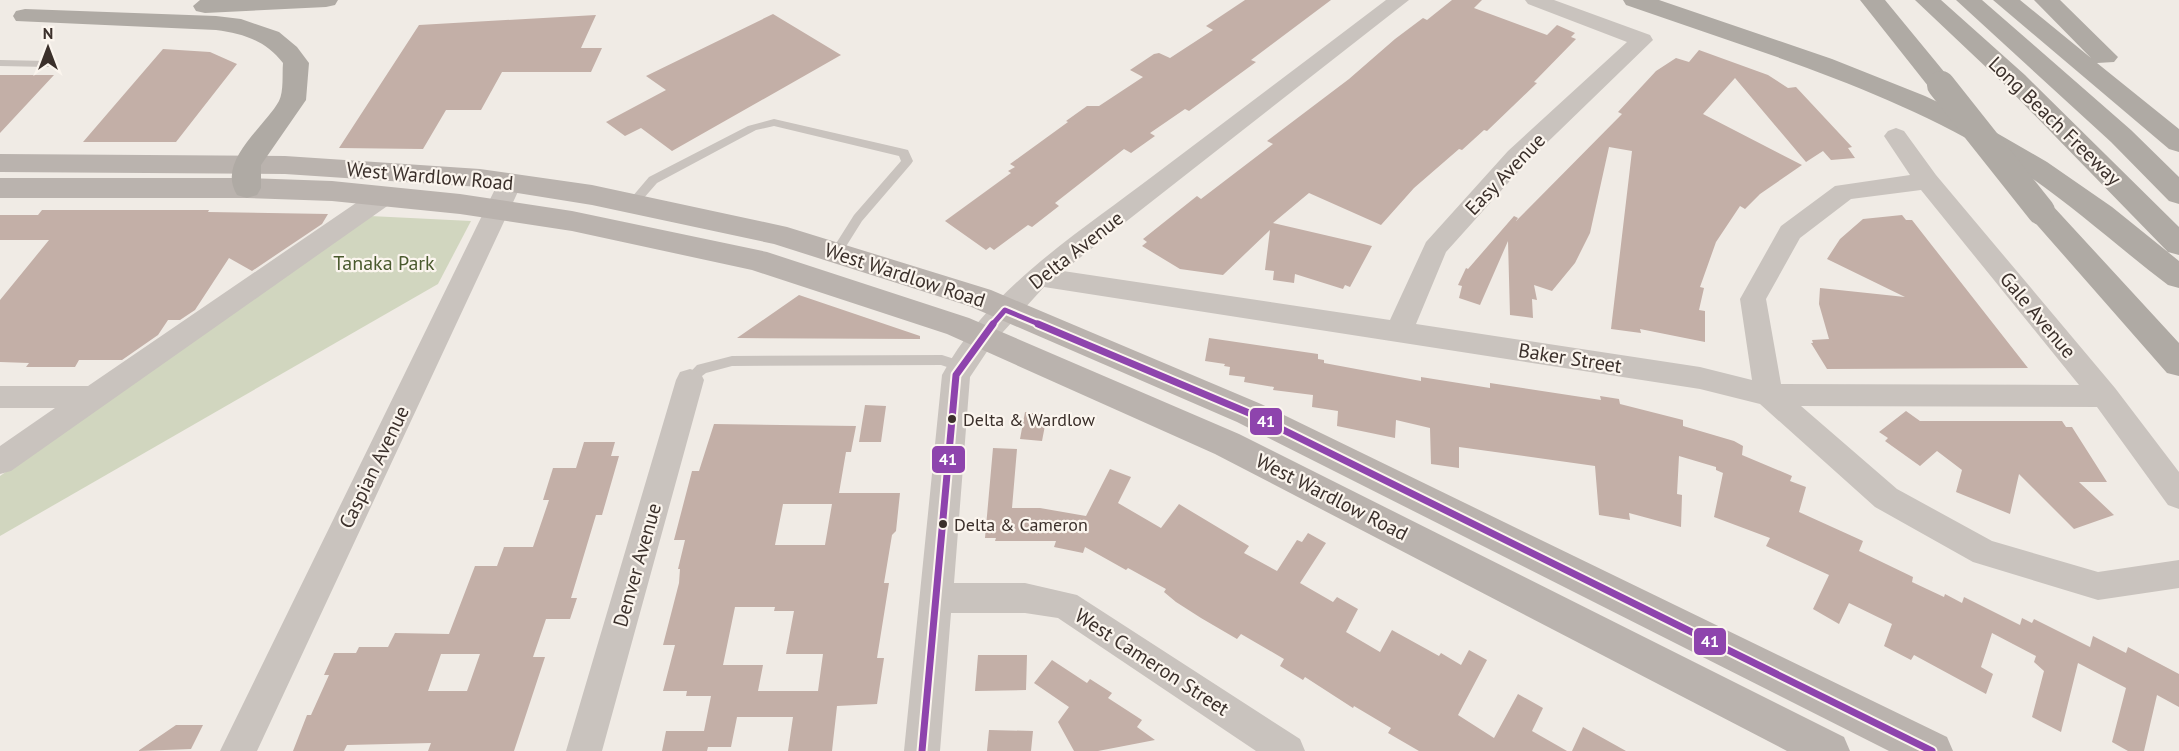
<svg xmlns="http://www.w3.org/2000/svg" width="2179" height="751" font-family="'PT Sans',sans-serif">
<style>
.green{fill:#d1d6bf}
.building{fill:#c3afa7;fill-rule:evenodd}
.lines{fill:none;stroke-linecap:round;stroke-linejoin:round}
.lane{fill:#c9c3be;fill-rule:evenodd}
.street{fill:#c9c3be;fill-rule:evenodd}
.secondary{fill:#bab3ae;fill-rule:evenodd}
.highway{fill:#afaaa4;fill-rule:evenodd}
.highway-bridge{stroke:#afaaa4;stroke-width:28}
.bus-1-far1-casing{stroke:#fbf5ee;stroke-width:9}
.bus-1-casing{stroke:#fbf5ee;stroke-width:11}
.bus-1-far1{stroke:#8e44ad;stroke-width:5}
.bus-1{stroke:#8e44ad;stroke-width:7}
.bus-dot{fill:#3b302b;stroke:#fbf5ee;stroke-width:2}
.labels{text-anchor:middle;stroke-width:4.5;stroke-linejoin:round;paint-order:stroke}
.bus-label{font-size:18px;fill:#3b302b;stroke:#fbf5ee;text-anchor:start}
.street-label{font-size:20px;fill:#3b302b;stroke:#fbf5ee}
.park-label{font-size:20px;fill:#4a5a2e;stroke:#fbf5ee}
.line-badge{stroke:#fbf5ee;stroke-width:2}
.badge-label{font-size:16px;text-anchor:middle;font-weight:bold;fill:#fff}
</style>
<rect width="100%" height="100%" fill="#f0ebe5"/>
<path class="green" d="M370 216 471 221 438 284 0 536V476Z"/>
<path class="building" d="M1245 0H1331L1251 60 1256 62 1189 111 1185 109 1150 133 1155 136 1131 153 1124 149 1055 203 1059 206 1032 227 1028 225 994 250 990 247 986 250 945 221 1011 173 1008 171 1015 167 1010 164 1068 122 1066 121 1087 106H1099L1143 77 1130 70 1154 54 1159 53 1170 58 1213 30 1206 26Z
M1452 0H1482L1474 8 1547 35 1557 25 1575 33 1571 37 1576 39 1534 82 1537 83 1487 131 1484 130 1462 150 1459 149 1414 188 1381 225 1309 193 1273 223 1372 246 1350 287 1345 285 1343 289 1295 274 1294 283 1273 280 1274 271 1265 270 1270 230 1223 275 1180 269 1142 246 1147 242 1143 239 1197 196 1201 199 1273 144 1267 141 1349 79 1395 39 1423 18 1427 20Z
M773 14 841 55 672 151 641 128 625 136 606 122 666 90 646 76Z
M596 15 581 48H602L591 72H502L481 110H446L423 149 339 148 419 25Z
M163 49 210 52 237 64 176 142H83Z
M1699 50 1768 75 1788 88 1796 87 1852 147 1848 148 1855 158 1831 160 1823 151 1806 162 1735 78 1703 114 1802 165 1760 194 1745 209 1740 206 1716 242 1700 287 1704 288 1699 310 1705 311V342L1640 329 1641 333 1611 329 1632 151 1609 147 1590 233 1575 263 1552 291 1534 285 1537 300 1532 299 1533 318 1510 315 1508 241 1480 305 1459 298 1462 286 1458 285 1466 268 1468 269 1514 216 1518 218 1516 221 1622 114 1618 112 1656 71 1676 58 1689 62Z
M0 75H54L0 133Z
M42 210H209L208 212 328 214 322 224 252 271 229 258 195 310 180 320H168L158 335 122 360H79L75 367H26L29 363 0 362V300L49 240H0V215H38Z
M1902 215 1906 220H1912L2028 368 1827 369 1811 343H1813L1812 340 1829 339 1819 304 1820 288 1905 297 1827 259 1840 239 1863 219Z
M799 295 920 336V339L737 338Z
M1209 338 1318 354V359L1324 360V363L1421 381V377L1490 388V383L1601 400 1600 396 1619 399 1620 404 1683 420V426L1734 441 1743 446 1742 455 1792 476 1790 481 1806 487 1799 512 1863 541 1859 551 1913 577 1912 582 1944 597 1945 594 1962 603 1964 597 2020 625 2022 618 2032 623 2034 619 2090 647 2093 636 2126 653 2128 647 2179 674V707L2157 695 2144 751H2128L2112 742 2126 688 2078 663 2061 732 2032 717 2044 671 2034 662 2036 656 1992 633 1981 667 1993 674 1986 694 1914 655 1911 660 1884 646 1892 624 1849 603 1839 624 1813 609 1829 575 1766 546 1770 538 1714 517 1723 473 1716 470V467L1679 456 1677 494 1682 495 1681 527 1629 513 1630 520 1599 515 1595 466 1459 447V468L1431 464 1430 428 1396 420 1395 438 1337 426 1338 411 1312 407 1313 395 1273 390 1274 387 1244 382 1245 377 1229 375 1230 367 1224 366 1225 364 1205 361Z
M865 405 886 406 881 442H859Z
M1906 411 1920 421H2062L2066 427H2072L2107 482H2079L2114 515 2074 529 2019 474 2010 514 1956 492 1962 470 1937 451 1920 466 1885 441 1888 438 1879 432Z
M1025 412 1047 415 1042 441 1020 439Z
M714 424 856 426 851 452H846L839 493H900L896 531 892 535 884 583H889L877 658H884L877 704 837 706 832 751H788L793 717H737L731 747H708L707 751H662L666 731H704L711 696H686L687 691H663L675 645H663L679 583 680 569H678L685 540H674L692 471H699ZM783 504H832L825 545H775ZM735 607H775L774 611H794L786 654H823L818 691H758L763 665H723Z
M584 442H615L611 456H619L602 515H596L571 598H577L570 619H546L533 657H545L514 751H428L431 743 347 745 344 751H293L307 715H311L329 675H324L334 653H356L359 647H388L395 633 449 634 475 566H497L504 547H533L549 500H543L553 468H576ZM441 654H480L467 691H428Z
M993 448 1017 449 1012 508H1040L1086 516 1110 469 1131 477 1118 503 1161 528 1179 504 1249 546 1244 553 1277 571 1297 540 1302 542 1308 533 1326 543 1300 583 1333 602 1337 597 1358 609 1346 632 1380 652 1392 630 1439 656 1441 653 1461 665 1469 650 1487 660 1458 715 1494 738 1518 694 1543 708 1532 731 1567 751H1419L1388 733 1391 728 1354 706 1353 708 1305 677 1303 680 1280 666 1284 659 1241 634 1237 639 1201 618 1176 602 1164 592 1166 589 1128 568 1126 570 1085 547 1083 553 1054 547 1056 541H995L996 538H985Z
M978 655H1027L1026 690 975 691Z
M1052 660 1087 683 1090 679 1112 693 1108 698 1142 720 1137 727 1155 740 1098 751H1074L1058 722 1069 707 1034 683Z
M176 725H203L191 749 138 751Z
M1583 727 1626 751H1572Z
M989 730 1033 731 1031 751H987Z"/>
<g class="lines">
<path class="lane" d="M0 60 48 61 53 64 48 67 0 66Z
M774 119 904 149 908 150 913 161 911 164 862 221 840 256 836 257 830 253 854 215 901 161 899 156 774 126 756 130 657 183 636 207H628L626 204 649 177 748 126Z
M942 355 967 363 969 367 962 372 941 365 732 366 706 373 690 385 685 384 683 380 697 365 732 356Z"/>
<path class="street" d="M1386 0H1409L1063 271 1390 320 1426 242 1508 151 1627 42 1528 4 1525 0H1554L1650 35 1653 40 1526 163 1446 252 1416 324 1700 367 1752 380 1740 299 1781 226 1835 186 1910 175 1884 136 1888 131 1896 128 1904 131 1936 175 2115 388 2179 472V509L2168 505 2097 407 1801 406 1897 489 1992 541 2098 572 2179 560V588L2098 600 1973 562 1875 507 1760 404 1700 389 1044 287 992 344 970 377 954 583H1025L1077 595 1300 739 1305 751H1256L1058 618 1025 613H951L940 751H904L942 375C988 289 1077 234 1153 176 1230 118 1308 59 1386 0ZM1921 190 2079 385 1781 384 1766 299 1800 238 1851 199Z
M510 175 519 177 522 183 257 751H220L498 183 501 177Z
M384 188 393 190 396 196 393 202 11 471 0 474V446L55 408H0V386H88L375 190Z
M690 369 700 372 704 380 602 751H566L676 380 680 372Z"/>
<path class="secondary" d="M0 154 285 156 480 169 592 185 787 227 991 290 1261 404 1947 737 1953 751H1889L1237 422 969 306 774 244 592 205 480 187 285 174 0 172Z
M0 178H247L332 181 460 194 572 211 767 252 969 318 1239 434 1844 737 1850 751H1787L1215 454 947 334 752 270 572 231 460 214 332 201 247 198H0Z"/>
<path class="highway" d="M200 0H338L335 5 326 7 205 13 196 11 193 6Z
M1623 0H1659L1832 59 1925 96 1969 117 2047 162 2112 207 2179 261V288L2168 285C2110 241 2057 191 1993 153 1879 86 1751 49 1626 5Z
M1860 0H1885L1950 79 1954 85 1950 91 1941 93 1932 91Z
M1915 0H1941L2025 75 2179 227V255L2168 252 2007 87Z
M1956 0H1982L2131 130 2179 177V204L2169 201 2111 142Z
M1993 0H2020L2091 58 2034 0H2060L2118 57 2114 62 2097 63 2179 129V152L2169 149Z
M25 9 216 16 241 19 279 32 297 47 309 63 306 100 261 165V188L257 195 247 198 237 195C216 161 264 128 279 101 284 91 282 74 283 63 265 40 244 34 216 30L16 21 13 16 16 11Z
M2041 201 2051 204 2179 343V376L2167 373 2031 218 2026 211 2031 204Z"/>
<path class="highway-bridge" d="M1941 85 2041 211"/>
<defs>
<path id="bus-1-far1" d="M992 325 1005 310 1041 325"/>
<path id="bus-1" d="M1038 324 1249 413 1932 751
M922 751 956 375 993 324"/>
</defs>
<use href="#bus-1-far1" class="bus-1-far1-casing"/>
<use href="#bus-1" class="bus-1-casing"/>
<use href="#bus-1-far1" class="bus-1-far1"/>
<use href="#bus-1" class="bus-1"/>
</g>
<g class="bus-dot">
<circle cx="952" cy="419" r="5"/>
<circle cx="943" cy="524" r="5"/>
</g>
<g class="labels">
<g class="bus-label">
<text x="963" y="426">Delta &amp; Wardlow</text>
<text x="954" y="531">Delta &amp; Cameron</text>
</g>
<g class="street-label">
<text transform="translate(2055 121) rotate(44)" y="7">Long Beach Freeway</text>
<text transform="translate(1505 174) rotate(-46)" y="7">Easy Avenue</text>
<text transform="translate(430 176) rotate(5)" y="7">West Wardlow Road</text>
<text transform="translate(1076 250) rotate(-38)" y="7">Delta Avenue</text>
<text transform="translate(905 275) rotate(18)" y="7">West Wardlow Road</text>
<text transform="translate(2038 315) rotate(50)" y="7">Gale Avenue</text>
<text transform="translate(1570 358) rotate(9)" y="7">Baker Street</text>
<text transform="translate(374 467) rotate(-64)" y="7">Caspian Avenue</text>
<text transform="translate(1332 497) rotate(27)" y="7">West Wardlow Road</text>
<text transform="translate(637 565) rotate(-74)" y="7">Denver Avenue</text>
<text transform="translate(1152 662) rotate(33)" y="7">West Cameron Street</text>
</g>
<g class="park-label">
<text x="384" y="270">Tanaka Park</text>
</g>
</g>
<g class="line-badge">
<rect x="1249" y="407" width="34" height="29" rx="6" fill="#8e44ad"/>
<rect x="931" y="445" width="35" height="29" rx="6" fill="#8e44ad"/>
<rect x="1693" y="627" width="34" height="29" rx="6" fill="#8e44ad"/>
</g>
<g class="badge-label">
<text x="1266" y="427">41</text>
<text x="948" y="465">41</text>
<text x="1710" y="647">41</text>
</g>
<g transform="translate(48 48)" stroke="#fbf5ee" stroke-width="4.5" paint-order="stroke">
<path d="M0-4.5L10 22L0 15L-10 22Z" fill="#3b302b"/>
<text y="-9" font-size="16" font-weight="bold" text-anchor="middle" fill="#3b302b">N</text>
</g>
</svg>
